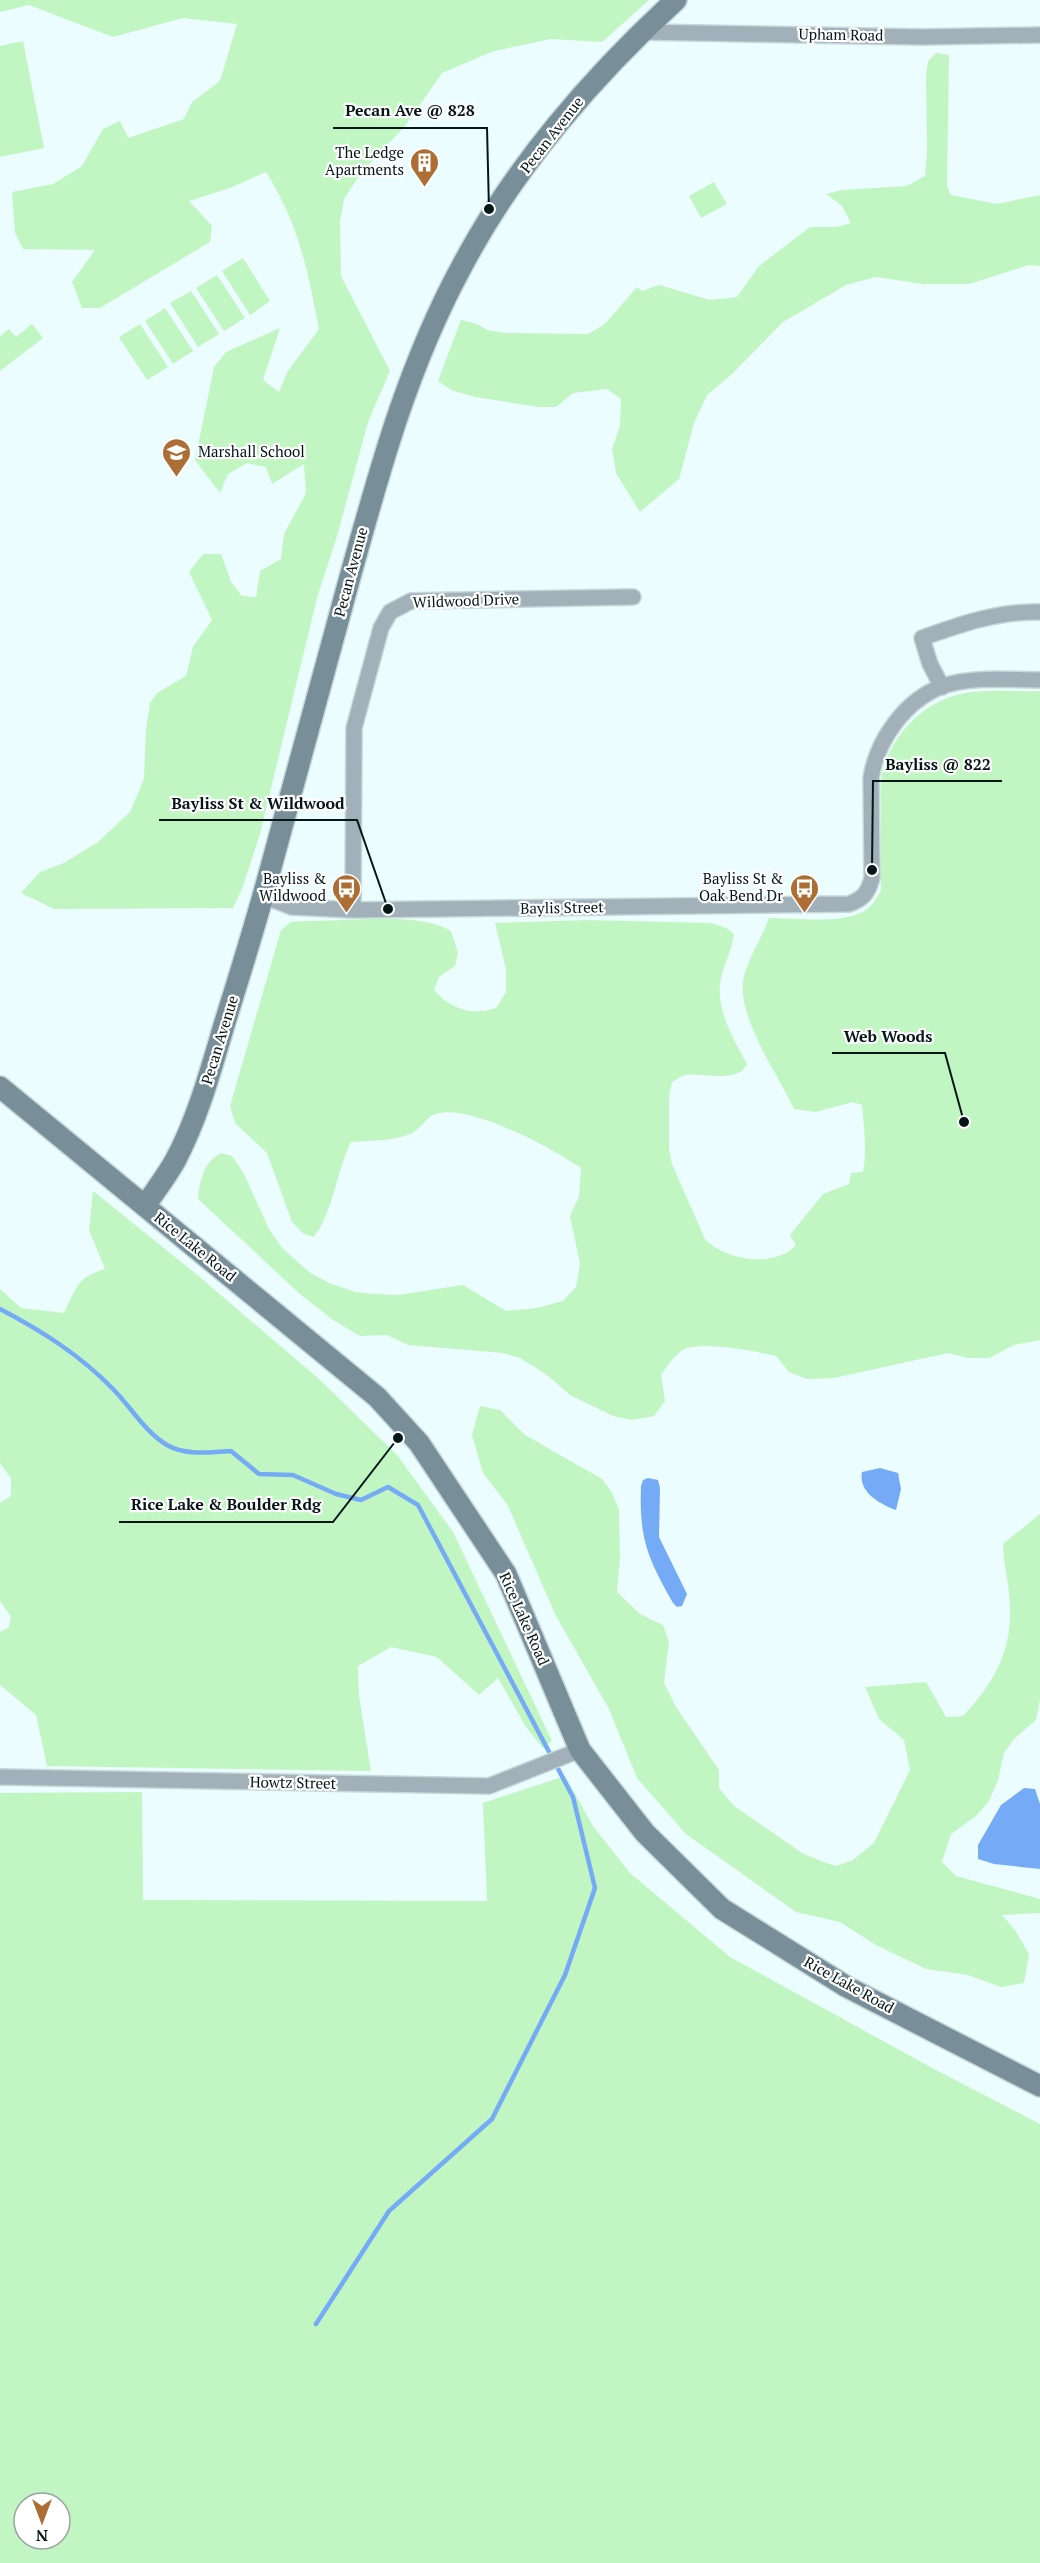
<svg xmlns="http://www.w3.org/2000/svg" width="1040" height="2563" font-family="'PT Serif',serif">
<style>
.green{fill:#c1f6c2;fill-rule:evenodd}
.water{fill:#75aaf6}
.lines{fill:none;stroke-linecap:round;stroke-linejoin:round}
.stream{stroke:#75aaf6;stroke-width:4.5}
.street-casing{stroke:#c6d8d9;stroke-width:18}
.secondary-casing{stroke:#c6d8d9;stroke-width:24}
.street{stroke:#a2b1b9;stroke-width:15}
.secondary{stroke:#788f9a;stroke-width:21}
.labels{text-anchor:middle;stroke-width:4.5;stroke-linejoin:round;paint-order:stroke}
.street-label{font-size:15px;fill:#051617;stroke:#fff}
.poi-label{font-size:15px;fill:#051617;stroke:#fff;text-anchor:end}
.leader{fill:none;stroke:#051617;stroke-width:2}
.callout-dot{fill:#051617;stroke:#fff;stroke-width:2}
.callout-label{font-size:16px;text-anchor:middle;font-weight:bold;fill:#051617;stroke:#fff;stroke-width:4.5;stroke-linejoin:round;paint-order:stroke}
</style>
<rect width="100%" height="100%" fill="#ebfdfe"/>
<path class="green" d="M0 0H649L602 42 551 39 494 51 442 73 405 126 361 173 344 199 340 221 341 276 390 371 368 422 338 533 317 598 260 834 242 889 233 908 54 909 21 893 40 872 64 863 98 842 130 812 144 779 146 730 150 703 157 693 186 676 193 647 212 620 189 572 203 554H221L231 582 242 596 256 597 260 571 281 559 284 534 306 493 304 464 272 484 266 467 247 463 228 474 220 493 195 460 214 367 226 352 280 328 263 380 279 392 288 371 319 329C308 271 298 222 266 172L230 188 189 201 212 226 210 242 100 308H82L72 282 95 250 23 249 15 233 12 192 53 184 82 166 103 129 120 121 128 138 184 119 192 102 220 81 237 24 183 18 113 37 29 5 0 12Z
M23 41 44 148 0 157V46Z
M936 53 949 55 947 186 951 195 997 204 1040 195V266L1029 265 969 284H923L876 277 846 285 783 322 732 374 707 395 694 423 679 479 640 512 616 473 612 449 620 426 621 399 607 389 573 393 556 407H539L475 397 451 390 438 381 461 320 477 324 487 330 505 333 588 334 605 324 637 287 642 291 659 285 710 300 737 297 759 266 810 227H836L851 223 842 206 826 194 842 190 907 186 925 176 927 153 926 77 928 61Z
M714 182 727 204 701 218 689 196Z
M243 258 270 301 250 315 222 271Z
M217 275 245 318 224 331 196 288Z
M191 291 219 334 198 347 170 303Z
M165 308 193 351 173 364 145 321Z
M32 324 43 338 0 371V336L9 329 16 337Z
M140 324 168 367 147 380 119 337Z
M1040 691V1340L1014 1345 989 1358H968L948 1353 834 1378 807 1379 789 1372 776 1356C753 1351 710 1342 687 1348 677 1351 667 1366 661 1375L665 1401 654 1416 632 1420 613 1416 570 1395 547 1375 520 1358 503 1353 408 1345 387 1335 360 1336 333 1320 300 1294 198 1199C200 1181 203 1162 221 1153L232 1156 243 1172 269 1229 282 1248 309 1272 331 1284 356 1292 375 1294 398 1295 463 1285 506 1311 537 1308 563 1301 576 1287 580 1264 570 1216 579 1197 581 1168C554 1149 469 1103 436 1114 428 1116 422 1126 415 1131 399 1142 370 1140 351 1142 336 1172 334 1210 314 1237L304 1234 292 1222 267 1153 235 1123 230 1106 281 930 291 922 307 921C347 922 418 911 451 931L458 953 455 966 439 977 434 990C450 1009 473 1016 496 1008L506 992V969L495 923 587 920 711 923 726 928 734 934C732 952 722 966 720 984 717 1012 734 1040 747 1064 738 1084 702 1072 685 1075 680 1076 676 1080 672 1082L669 1097V1149L672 1164 705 1239C724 1260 775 1269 796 1245L790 1235 823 1194 849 1184 851 1173 863 1172C867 1150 864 1128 862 1105L853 1102 815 1112 794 1109C778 1073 732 1012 745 973 751 954 762 937 769 918 795 918 839 924 863 912 871 908 876 898 881 891 881 864 881 838 881 812 881 802 880 790 881 780 886 743 917 707 953 696 980 688 1012 692 1040 691Z
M93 1191 195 1273 319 1379 397 1455 453 1532 552 1741 543 1748 526 1727 498 1678 479 1695 437 1657 391 1647 358 1666 359 1696 371 1771 47 1766 36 1715 0 1685V1632L9 1627 11 1617 0 1601V1503L11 1496V1478L0 1463V1289L21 1308 64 1313C77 1287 76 1278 105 1269L89 1230Z
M480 1406 500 1410 525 1435 602 1479 611 1491 619 1509 620 1559 617 1592 640 1614 663 1625 669 1642 664 1683 676 1707 719 1770V1788L734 1806 802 1853 826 1863 837 1866 853 1860 874 1843 910 1770 904 1740 879 1719 865 1687 926 1682 946 1717 963 1716C997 1680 1015 1645 1009 1594 1008 1577 1003 1562 1003 1544L1040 1514V1700L1036 1720 1014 1739 1004 1753 998 1780 989 1801 976 1816 951 1834 942 1862 956 1876 1040 1899V1913L1002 1915 1015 1930 1029 1954 1024 1983 1001 1987 968 1975 926 1969 876 1945 840 1922 796 1912 686 1834 637 1778 609 1709 556 1616 507 1504 483 1473 472 1435Z
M565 1776 593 1826 630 1873 730 1957 934 2069 1040 2124V2563H0V1793L142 1792 143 1900 487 1901 483 1803ZM24 2503H60V2539H24Z"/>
<path class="water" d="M880 1468 898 1473 901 1489 896 1510C880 1504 858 1492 862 1472Z
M648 1478 658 1480 660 1488 659 1537 687 1594 682 1606 677 1607 673 1603C648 1558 639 1540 641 1486L643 1480Z
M1024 1788 1035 1789 1040 1804V1869L994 1864 978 1859V1845L1001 1805Z"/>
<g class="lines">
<path class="stream" d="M0 1309C42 1331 80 1355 113 1389 130 1406 145 1432 167 1445 186 1456 210 1452 231 1451L259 1474 293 1475 336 1494 361 1500 388 1487 418 1505 573 1797 595 1888 565 1975 492 2119 389 2211 316 2324"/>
<defs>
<path id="street" d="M641 32 922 37 1040 35
M942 687 930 664 922 638C961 624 998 611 1040 612
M263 896 292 907 353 910 849 904C863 899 868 893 872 878L871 778C877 740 905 700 943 686 973 676 1009 680 1040 680
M353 910 354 728 381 628 390 612 411 601 633 597
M0 1777 489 1786 580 1750"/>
<path id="secondary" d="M0 1087 377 1397 419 1443 506 1574 580 1750 645 1833 722 1909 847 1987 1040 2086
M145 1206C155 1191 166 1177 175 1161 198 1118 211 1069 225 1022 241 971 257 919 271 867 296 774 322 681 347 588 378 476 406 369 462 266 514 167 594 75 676 0"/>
</defs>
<use href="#street" class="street-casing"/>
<use href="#secondary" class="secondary-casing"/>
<use href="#street" class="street"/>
<use href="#secondary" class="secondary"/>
</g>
<defs>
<symbol id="building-pin" viewBox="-11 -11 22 30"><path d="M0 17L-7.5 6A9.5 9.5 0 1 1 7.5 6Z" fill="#ac6e34" stroke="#fff"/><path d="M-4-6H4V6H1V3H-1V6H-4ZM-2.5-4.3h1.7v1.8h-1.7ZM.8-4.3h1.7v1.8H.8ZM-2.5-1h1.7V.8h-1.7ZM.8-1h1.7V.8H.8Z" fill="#fff"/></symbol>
<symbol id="school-pin" viewBox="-11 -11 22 30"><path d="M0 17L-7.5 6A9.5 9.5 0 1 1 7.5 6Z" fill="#ac6e34" stroke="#fff"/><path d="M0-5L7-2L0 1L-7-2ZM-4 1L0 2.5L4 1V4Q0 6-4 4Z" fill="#fff"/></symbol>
<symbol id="bus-pin" viewBox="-11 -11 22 30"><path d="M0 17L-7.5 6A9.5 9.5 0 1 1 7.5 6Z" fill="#ac6e34" stroke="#fff"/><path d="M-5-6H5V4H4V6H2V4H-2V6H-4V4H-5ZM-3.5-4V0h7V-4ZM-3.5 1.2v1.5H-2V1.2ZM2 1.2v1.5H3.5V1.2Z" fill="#fff"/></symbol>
</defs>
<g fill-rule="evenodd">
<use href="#building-pin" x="408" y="146" width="33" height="45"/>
<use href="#school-pin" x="160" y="436" width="33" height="45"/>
<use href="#bus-pin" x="330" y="872" width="33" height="45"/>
<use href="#bus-pin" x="788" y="872" width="33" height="45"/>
</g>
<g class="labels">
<g class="street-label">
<text transform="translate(841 35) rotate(1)" y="5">Upham Road</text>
<text transform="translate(552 135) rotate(-52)" y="5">Pecan Avenue</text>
<text transform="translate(351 572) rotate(-75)" y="5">Pecan Avenue</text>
<text transform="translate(466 601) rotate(-2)" y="5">Wildwood Drive</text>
<text transform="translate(562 908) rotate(-1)" y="5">Baylis Street</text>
<text transform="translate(220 1040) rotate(-73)" y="5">Pecan Avenue</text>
<text transform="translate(195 1247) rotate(39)" y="5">Rice Lake Road</text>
<text transform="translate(524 1619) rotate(66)" y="5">Rice Lake Road</text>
<text transform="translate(293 1783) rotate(1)" y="5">Howtz Street</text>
<text transform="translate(849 1985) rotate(29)" y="5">Rice Lake Road</text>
</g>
<g class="poi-label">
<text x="404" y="158">The Ledge<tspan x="404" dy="17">Apartments</tspan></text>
<text x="198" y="457" text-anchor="start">Marshall School</text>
<text x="326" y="884">Bayliss &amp;<tspan x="326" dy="17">Wildwood</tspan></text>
<text x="783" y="884">Bayliss St &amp;<tspan x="783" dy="17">Oak Bend Dr</tspan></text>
</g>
</g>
<path class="leader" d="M489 209L487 128H333M872 870L873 781H1002M388 909L357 820H159M964 1122L945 1053H832M398 1438L333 1522H119"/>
<g class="callout-dot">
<circle cx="489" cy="209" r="6"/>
<circle cx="872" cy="870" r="6"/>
<circle cx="388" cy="909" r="6"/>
<circle cx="964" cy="1122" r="6"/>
<circle cx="398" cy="1438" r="6"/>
</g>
<g class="callout-label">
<text x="410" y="116">Pecan Ave @ 828</text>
<text x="938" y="770">Bayliss @ 822</text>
<text x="258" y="809">Bayliss St &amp; Wildwood</text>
<text x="888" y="1042">Web Woods</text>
<text x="226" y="1510">Rice Lake &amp; Boulder Rdg</text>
</g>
<g transform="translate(42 2521) rotate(180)"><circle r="28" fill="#ffffff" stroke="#9ba2a2" stroke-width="1.5"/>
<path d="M0-4.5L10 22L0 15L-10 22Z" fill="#ac6e34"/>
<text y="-9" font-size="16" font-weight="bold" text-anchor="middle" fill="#051617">N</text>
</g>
</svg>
